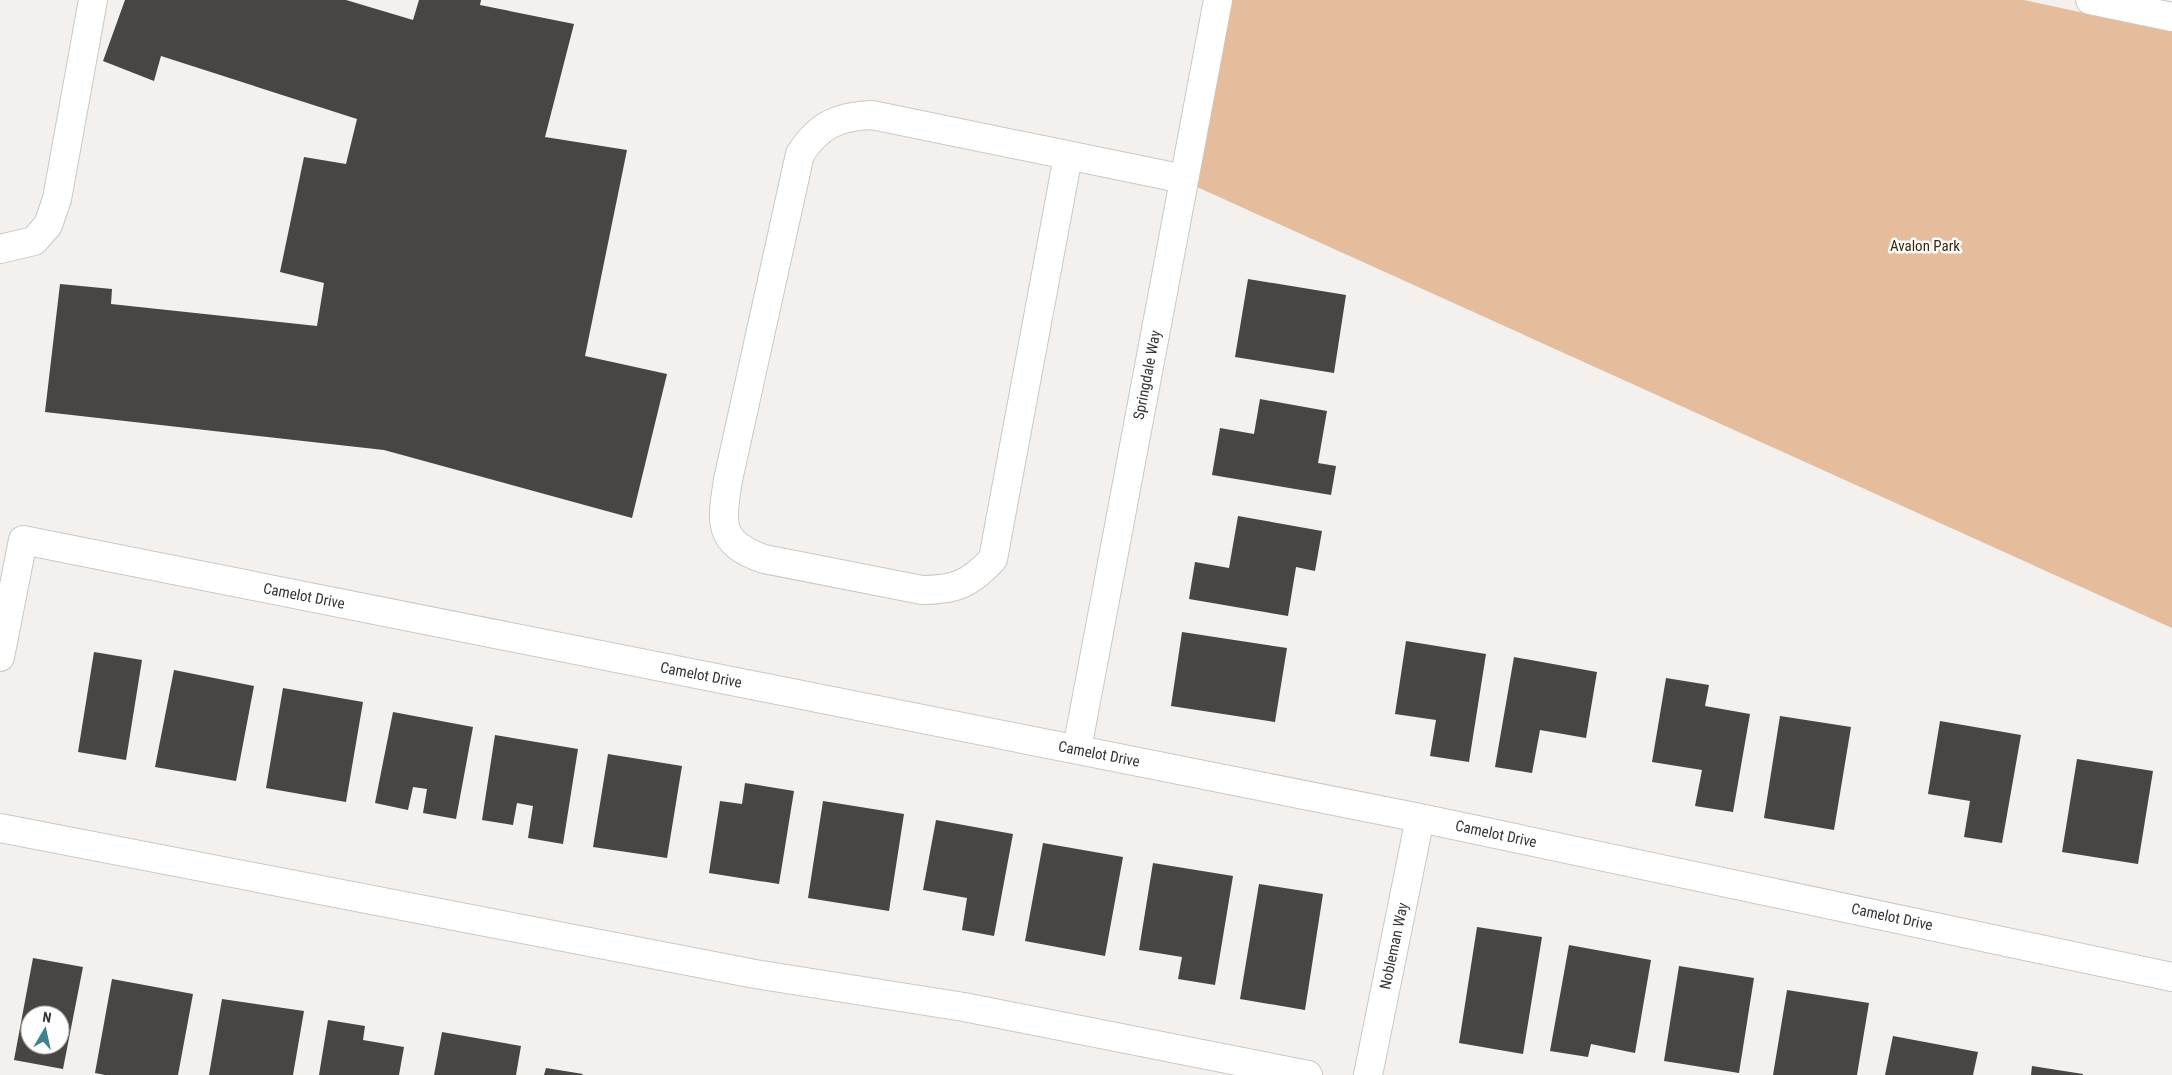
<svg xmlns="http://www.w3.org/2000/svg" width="2172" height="1075" font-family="'Roboto Condensed',sans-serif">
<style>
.green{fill:#e6bd9c}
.building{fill:#484542;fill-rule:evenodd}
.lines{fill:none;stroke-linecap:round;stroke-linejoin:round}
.minor-casing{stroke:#cbc8c5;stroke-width:30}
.major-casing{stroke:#cbc8c5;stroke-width:30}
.minor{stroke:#fff;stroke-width:28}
.major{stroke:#fff;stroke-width:28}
.labels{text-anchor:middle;stroke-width:5;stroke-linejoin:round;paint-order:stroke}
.park-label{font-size:15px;fill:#402409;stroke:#fffefe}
.street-label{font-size:15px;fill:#363534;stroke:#fffefe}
</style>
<rect width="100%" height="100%" fill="#f4f0ed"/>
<path class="green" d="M1232 0H2024L2172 32V628L1197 187Z"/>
<path class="building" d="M125 0H346L413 20 419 0H481L480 5 574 24 545 137 627 150 585 356 667 374 632 518 384 450 45 412 60 284 112 289 111 304 317 326 324 283 280 272 304 157 346 164 357 119 161 56 154 81 103 61Z
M1248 279 1346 295 1334 373 1235 357Z
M1260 399 1327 411 1318 463 1336 466 1331 495 1212 475 1220 428 1254 434Z
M1238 516 1322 531 1315 571 1296 567 1288 616 1189 599 1195 562 1229 568Z
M1182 632 1287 648 1275 722 1171 706Z
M1406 641 1486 654 1469 762 1430 756 1436 720 1395 714Z
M94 652 142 660 126 760 78 752Z
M1514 657 1597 672 1586 738 1540 730 1532 773 1495 767Z
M174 670 254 686 236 781 155 767Z
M1666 678 1709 685 1705 706 1750 714 1733 812 1695 806 1702 770 1652 762Z
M283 688 363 702 346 802 266 788Z
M393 712 473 727 456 819 423 813 427 789 413 787 408 810 375 803Z
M1780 716 1851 727 1834 830 1764 818Z
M1940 721 2021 735 2002 843 1964 837 1970 801 1928 794Z
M495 735 578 749 563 844 528 838 533 806 517 803 513 825 482 820Z
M608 754 682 766 667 858 593 847Z
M2077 759 2153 771 2138 864 2062 852Z
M745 783 794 791 779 884 709 873 720 801 742 804Z
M823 801 904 814 889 911 808 898Z
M936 820 1013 834 994 936 962 930 967 898 923 890Z
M1043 843 1123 857 1105 956 1025 941Z
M1153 863 1233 876 1215 985 1178 979 1182 957 1139 950Z
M1259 884 1323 894 1305 1010 1240 999Z
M1477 927 1542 937 1523 1054 1459 1043Z
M1569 945 1651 960 1635 1053 1591 1044 1588 1057 1550 1051Z
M33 958 83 967 63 1069 14 1060ZM30 1015H60V1045H30Z
M1679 966 1754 978 1739 1073 1664 1061Z
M112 979 193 994 178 1075H105L95 1073Z
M1787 990 1869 1003 1857 1075H1773Z
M222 999 304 1011 293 1075H209Z
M328 1020 365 1026 363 1040 404 1047 399 1075H319Z
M442 1032 521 1046 516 1075H434Z
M1893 1036 1978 1052 1973 1075H1885Z
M2032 1066 2083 1074V1075H2031Z
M546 1068 583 1074 582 1075H544Z"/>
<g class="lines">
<defs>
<path id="minor" d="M1068 156 993 559C970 584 955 590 922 590L764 559C718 543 721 524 728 480L800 154C819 125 838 116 872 115L1184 179
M0 249 34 241 48 225 57 199 93 0
M0 657 23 540 1420 818 2172 977
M1077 749 1218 0
M0 828 755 974 964 1007 1308 1075
M1368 1075 1420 818"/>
<path id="major" d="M2090 0 2172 17"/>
</defs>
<use href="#minor" class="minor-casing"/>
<use href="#major" class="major-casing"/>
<use href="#minor" class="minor"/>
<use href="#major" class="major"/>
</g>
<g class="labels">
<g class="park-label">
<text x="1925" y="251">Avalon Park</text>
</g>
<g class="street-label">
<text transform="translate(1147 375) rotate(-79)" y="5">Springdale Way</text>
<text transform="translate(304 596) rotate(11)" y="5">Camelot Drive</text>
<text transform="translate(701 675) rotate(11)" y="5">Camelot Drive</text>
<text transform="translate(1099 754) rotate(11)" y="5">Camelot Drive</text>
<text transform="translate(1496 834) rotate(12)" y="5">Camelot Drive</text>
<text transform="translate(1892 917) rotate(12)" y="5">Camelot Drive</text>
<text transform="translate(1394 946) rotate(-78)" y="5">Nobleman Way</text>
</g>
</g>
<g transform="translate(45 1030) rotate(9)"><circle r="24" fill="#fffefe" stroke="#afaead"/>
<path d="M0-4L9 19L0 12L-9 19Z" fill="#3c838c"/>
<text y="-8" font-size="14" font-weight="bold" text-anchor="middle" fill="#363534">N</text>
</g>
</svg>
